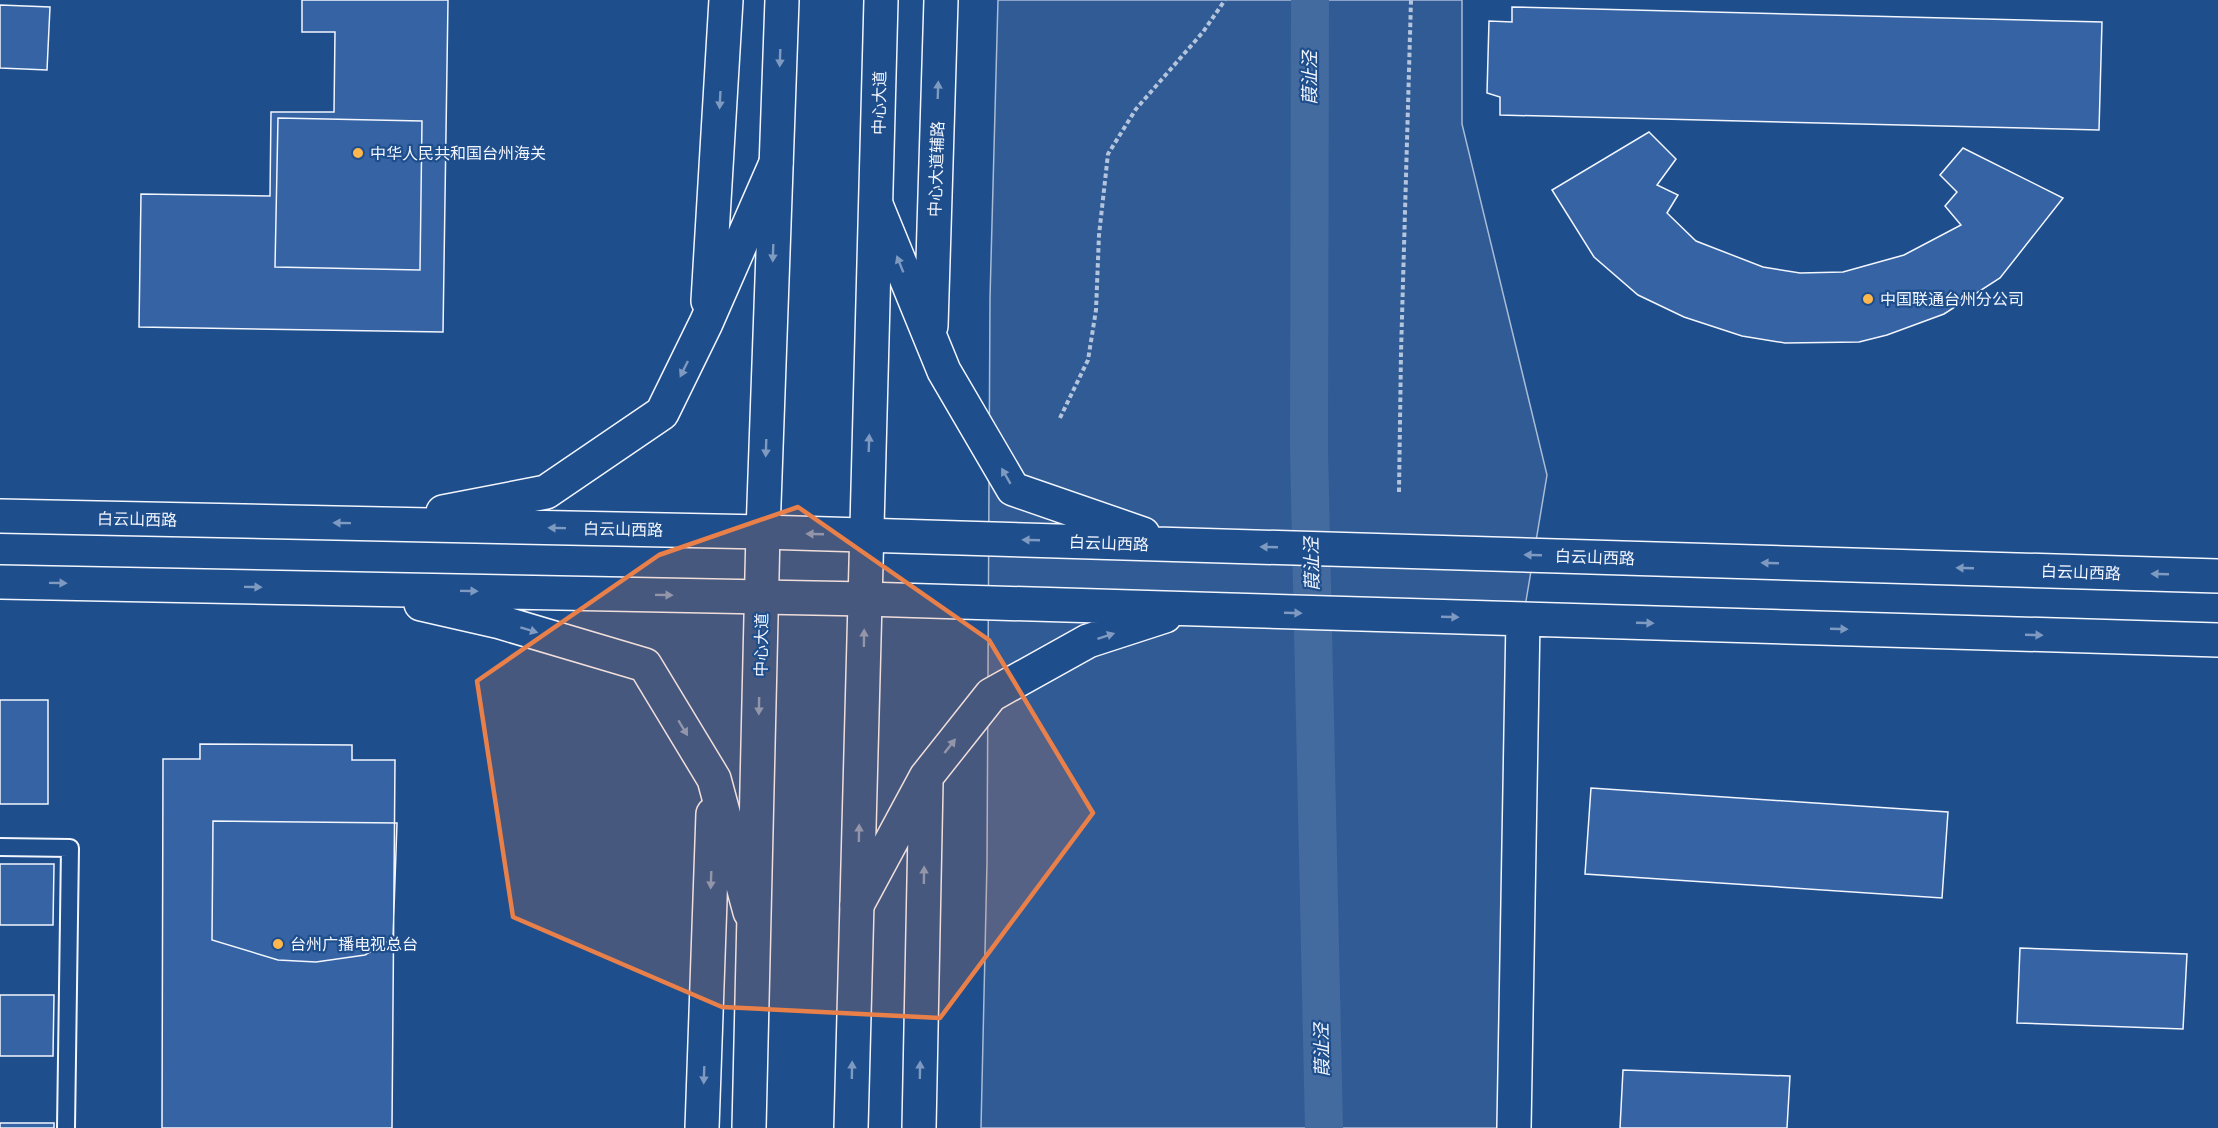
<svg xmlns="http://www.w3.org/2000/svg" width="2218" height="1128" font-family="Commissioner,'Noto Sans SC',sans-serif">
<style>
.built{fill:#305b95;stroke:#a8bbd7;stroke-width:1.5}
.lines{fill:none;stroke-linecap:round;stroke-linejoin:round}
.canal{stroke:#446ba0;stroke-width:38}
.building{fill:#3563a3;stroke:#f2f6ff;stroke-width:1.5}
.lane-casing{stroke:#f2f6ff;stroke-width:20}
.secondary-casing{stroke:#f2f6ff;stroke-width:36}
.primary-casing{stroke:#f2f6ff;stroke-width:36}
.path{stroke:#b3c4dc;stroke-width:4;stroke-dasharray:4.5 3;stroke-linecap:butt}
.lane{stroke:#1f4e8c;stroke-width:16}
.secondary{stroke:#1f4e8c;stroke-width:33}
.primary{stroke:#1f4e8c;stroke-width:33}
.oneway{fill:#7e9ac0}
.marked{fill:#ea8049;fill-opacity:0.2;stroke:#ea8049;stroke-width:4.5;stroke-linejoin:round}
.poi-dot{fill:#ffb74d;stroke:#1f4e8c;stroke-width:2}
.labels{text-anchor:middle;stroke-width:4.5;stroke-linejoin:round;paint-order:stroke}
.street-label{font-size:16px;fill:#f2f6ff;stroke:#1f4e8c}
.poi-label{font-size:16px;fill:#f2f6ff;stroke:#1f4e8c;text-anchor:start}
.water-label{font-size:18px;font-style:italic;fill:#f2f6ff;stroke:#1f4e8c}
</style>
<rect width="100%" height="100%" fill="#1f4e8c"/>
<path class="built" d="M998 0H1462V124L1547 475 1523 619 1514 1128H981L987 863 990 298Z"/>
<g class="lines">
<path class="canal" d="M1310 0 1309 449 1324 1128"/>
</g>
<path class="building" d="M302 0H448L443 332 139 327 141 194 270 196 271 112H334L335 32H302Z
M0 5 50 7 47 70 0 68Z
M1512 7 2102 22 2099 130 1500 115V97L1487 93 1489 21 1512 22Z
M278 118 422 121 420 270 275 267Z
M1649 132 1676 159 1657 185 1678 195 1667 213 1696 241 1763 267 1800 273 1843 272 1904 255 1961 225 1945 206 1957 192 1940 175 1963 148 2063 198 2000 278 1944 314 1887 335 1859 342 1785 343 1742 336 1684 317 1638 295 1594 257 1552 190Z
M0 700H48V804H0Z
M200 744 352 745V760H395L392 1128H162L163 759H200Z
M1591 788 1948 812 1942 898 1585 874Z
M213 821 397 823 393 938 365 955 316 962 278 960 212 940Z
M0 864H54L53 925H0Z
M2020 948 2187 954 2183 1029 2017 1023Z
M0 995H54L53 1056H0Z
M1623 1070 1790 1076 1787 1128H1620Z
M0 1123H54V1128H0Z"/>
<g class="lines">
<defs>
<path id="lane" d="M0 847 70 848 66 1128"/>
<path id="secondary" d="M877 207 944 371 1013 489 1143 534
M708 301 726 0
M931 326 941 0
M443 512 546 492 662 413 706 323 776 163
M0 516 763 532 2218 576
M0 582 865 599 2218 640
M421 604 500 622 645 665 714 779 750 912
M857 905 926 777 991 695 1088 641 1165 616
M702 1128 713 814
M919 1128 926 782
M1514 1128 1523 619"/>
<path id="primary" d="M749 1128 763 532 782 0
M851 1128 881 0"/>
</defs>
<use href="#lane" class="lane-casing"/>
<use href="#secondary" class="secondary-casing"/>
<use href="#primary" class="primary-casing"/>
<path class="path" d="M1060 418 1088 360 1096 310 1099 235 1108 154 1136 109 1203 32 1225 0
M1399 492 1401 353 1411 0"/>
<use href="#lane" class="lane"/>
<use href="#secondary" class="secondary"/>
<use href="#primary" class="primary"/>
</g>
<defs><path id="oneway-solid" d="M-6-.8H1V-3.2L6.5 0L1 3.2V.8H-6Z" transform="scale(1.5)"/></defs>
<g class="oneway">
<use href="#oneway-solid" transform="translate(780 58) rotate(92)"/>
<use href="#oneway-solid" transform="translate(938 90) rotate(-88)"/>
<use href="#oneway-solid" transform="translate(720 100) rotate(93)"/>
<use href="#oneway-solid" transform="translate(773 253) rotate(92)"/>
<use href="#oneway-solid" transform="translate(900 264) rotate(-112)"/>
<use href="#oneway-solid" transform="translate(684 369) rotate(116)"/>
<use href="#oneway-solid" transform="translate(869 443) rotate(-88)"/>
<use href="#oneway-solid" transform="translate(766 448) rotate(92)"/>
<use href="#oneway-solid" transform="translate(1006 476) rotate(-120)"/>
<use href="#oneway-solid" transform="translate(342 523) rotate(-179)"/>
<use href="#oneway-solid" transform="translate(557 528) rotate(-179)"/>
<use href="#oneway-solid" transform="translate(815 534) rotate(-178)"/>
<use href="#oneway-solid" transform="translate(1031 540) rotate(-178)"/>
<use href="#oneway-solid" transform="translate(1269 547) rotate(-178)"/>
<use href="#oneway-solid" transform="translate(1533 555) rotate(-178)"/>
<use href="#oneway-solid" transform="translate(1770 563) rotate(-178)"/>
<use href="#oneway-solid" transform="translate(1965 568) rotate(-178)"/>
<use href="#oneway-solid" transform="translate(2160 574) rotate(-178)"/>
<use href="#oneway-solid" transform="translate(58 583) rotate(1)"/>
<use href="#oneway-solid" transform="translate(253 587) rotate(1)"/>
<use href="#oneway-solid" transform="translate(469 591) rotate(1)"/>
<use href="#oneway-solid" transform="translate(664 595) rotate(1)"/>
<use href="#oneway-solid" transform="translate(1293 613) rotate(2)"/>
<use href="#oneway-solid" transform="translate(1450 617) rotate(2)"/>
<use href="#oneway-solid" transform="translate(1645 623) rotate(2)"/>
<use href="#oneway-solid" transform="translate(1839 629) rotate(2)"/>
<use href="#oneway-solid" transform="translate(529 630) rotate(17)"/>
<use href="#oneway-solid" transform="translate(2034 635) rotate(2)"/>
<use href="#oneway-solid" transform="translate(1106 636) rotate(-18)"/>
<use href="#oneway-solid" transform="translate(864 638) rotate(-89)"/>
<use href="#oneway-solid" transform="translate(759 706) rotate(91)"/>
<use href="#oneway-solid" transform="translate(683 728) rotate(59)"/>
<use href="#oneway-solid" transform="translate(950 746) rotate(-52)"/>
<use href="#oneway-solid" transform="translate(859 833) rotate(-89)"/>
<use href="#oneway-solid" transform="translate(924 875) rotate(-89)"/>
<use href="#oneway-solid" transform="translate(711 880) rotate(92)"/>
<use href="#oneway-solid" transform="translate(852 1070) rotate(-89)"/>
<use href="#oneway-solid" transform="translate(920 1070) rotate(-89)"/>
<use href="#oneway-solid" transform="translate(704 1075) rotate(92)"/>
</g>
<path class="marked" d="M798 507 989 640 1093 813 940 1018 722 1007 513 917 477 681 659 555Z"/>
<g class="poi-dot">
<circle cx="358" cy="153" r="6"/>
<circle cx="1868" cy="299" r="6"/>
<circle cx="278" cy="944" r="6"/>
</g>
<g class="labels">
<g class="street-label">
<text transform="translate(879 103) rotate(-89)" y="6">中心大道</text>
<text transform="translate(936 169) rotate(-88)" y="6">中心大道辅路</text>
<text transform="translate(137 519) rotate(1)" y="6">白云山西路</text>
<text transform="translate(623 529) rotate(1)" y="6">白云山西路</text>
<text transform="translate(1109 543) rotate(2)" y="6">白云山西路</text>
<text transform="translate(1595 557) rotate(2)" y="6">白云山西路</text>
<text transform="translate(2081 572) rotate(2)" y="6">白云山西路</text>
<text transform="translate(761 645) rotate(-89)" y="6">中心大道</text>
</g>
<g class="poi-label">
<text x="370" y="159">中华人民共和国台州海关</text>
<text x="1880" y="305">中国联通台州分公司</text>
<text x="290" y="950">台州广播电视总台</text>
</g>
<g class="water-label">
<text transform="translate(1310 78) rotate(-90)" y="6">葭沚泾</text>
<text transform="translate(1312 564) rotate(-91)" y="6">葭沚泾</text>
<text transform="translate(1322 1050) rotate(-91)" y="6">葭沚泾</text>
</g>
</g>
</svg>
